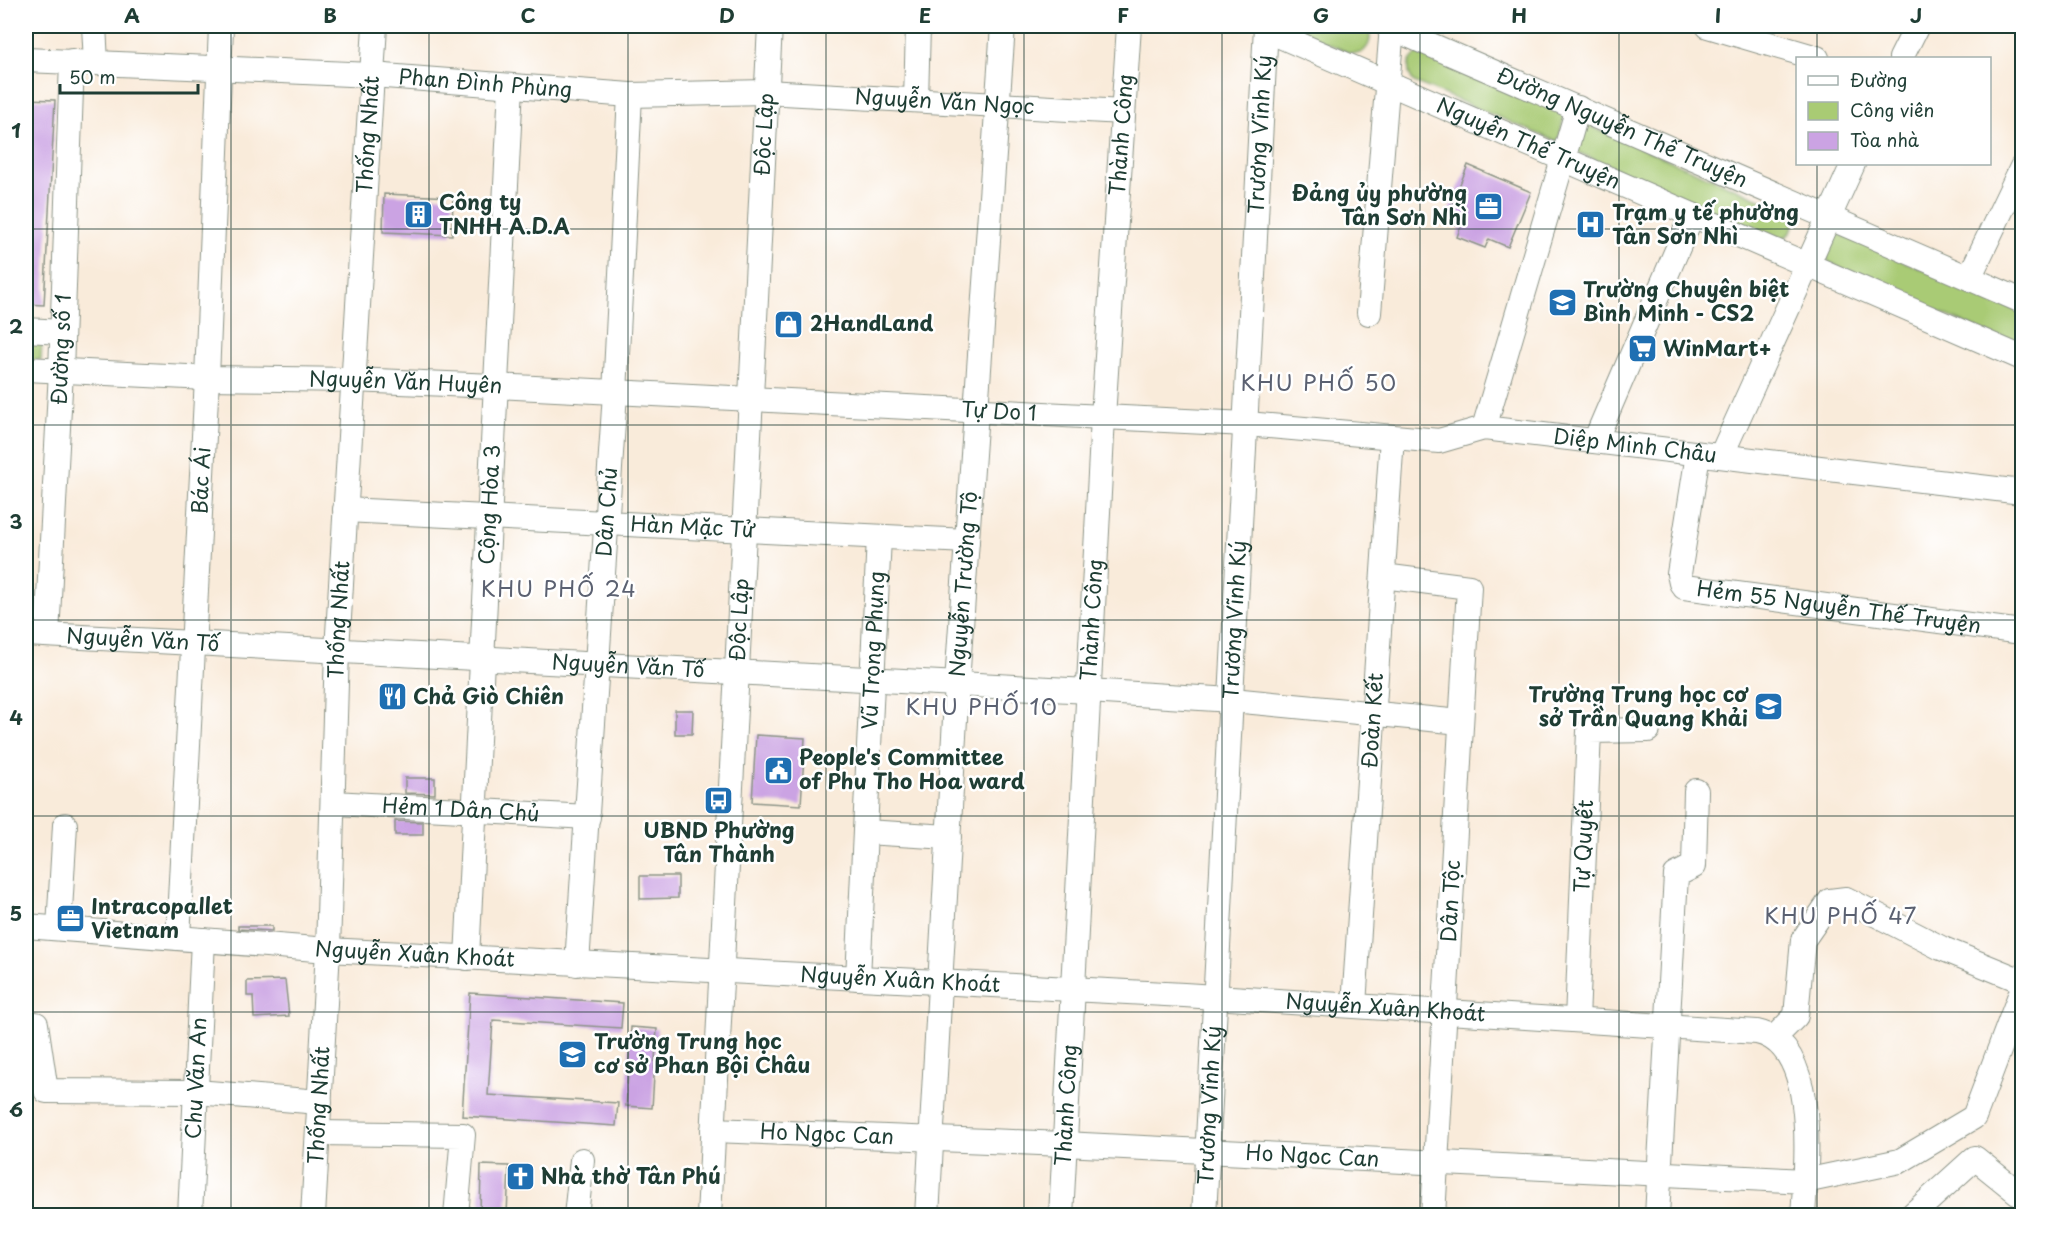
<svg xmlns="http://www.w3.org/2000/svg" width="2048" height="1241" font-family="'Playpen Sans',sans-serif">
<style>
.green{fill:#a9cb74;stroke:#648454;stroke-width:1.5}
.building{fill:#cba3e3}
.lines{fill:none;stroke-linecap:round;stroke-linejoin:round}
.minor-casing{stroke:#8c9487;stroke-width:26}
.minor{stroke:#fff;stroke-width:24}
.grid{fill:none;stroke:#1f3d34;stroke-width:1.5;stroke-opacity:0.55}
.labels{text-anchor:middle;stroke-width:5;stroke-linejoin:round;paint-order:stroke}
.street-label{font-size:21px;fill:#1f3d34;stroke:#fff}
.poi-label{font-size:21px;font-weight:bold;fill:#1f3d34;stroke:#fff;text-anchor:start}
.neighbourhood-label{font-size:22px;letter-spacing:1.5px;fill:#5b6171;stroke:#fff}
.neatline{fill:none;stroke:#1f3d34;stroke-width:2}
.grid-label{font-size:20px;text-anchor:middle;font-weight:bold;fill:#1f3d34}
</style>
<rect width="100%" height="100%" fill="#fff"/>
<filter id="ink" filterUnits="userSpaceOnUse"><feTurbulence type="fractalNoise" baseFrequency=".0167" numOctaves="2"/><feDisplacementMap in="SourceGraphic" scale="12" xChannelSelector="R" yChannelSelector="G"/><feConvolveMatrix kernelMatrix="1 2 1 2 8 2 1 2 1" color-interpolation-filters="sRGB"/></filter>
<filter id="wash" filterUnits="userSpaceOnUse"><feTurbulence type="fractalNoise" baseFrequency=".008" numOctaves="4" result="noise"/><feDisplacementMap in="SourceGraphic" scale="24" xChannelSelector="R" yChannelSelector="G"/><feGaussianBlur stdDeviation="1.35" result="paint"/><feColorMatrix in="noise" values="0 0 0 0 0 0 0 0 0 0 0 0 0 0 0 0 0 1.4 0 .05"/><feComposite in="paint" operator="in"/></filter>
<g filter="url(#wash)">
<rect width="100%" height="100%" fill="#f9ebda"/>
<path class="green" d="M1296 26H1365C1373 35 1371 46 1361 53H1350L1301 32Z
M1422 52 1565 113 1558 142 1414 82C1405 71 1407 57 1422 52Z
M1585 124 1790 212C1796 225 1793 236 1778 240L1575 151Z
M1840 234 2022 312V349L1828 262 1825 253 1831 237Z
M26 339 42 340 41 360H26Z"/>
<g id="blocks">
<path class="building" d="M26 99 55 100 44 305 26 304Z
M1468 165 1531 192 1508 247 1489 239 1485 248 1457 237 1461 226 1445 220Z
M384 194 453 197 452 235 383 232Z
M675 710H693L692 734H675Z
M756 735 805 738 801 805 752 802Z
M405 778H435V794L405 793Z
M395 821 423 822V835H395Z
M640 876H678V898L640 899Z
M238 926H272V931L238 929Z
M285 980 289 1016 254 1018 253 996H247V981Z
M470 993 623 1003 621 1028 493 1020 488 1095 618 1103 616 1126 462 1116Z
M631 1027 657 1029 652 1108 626 1106Z
M481 1165 509 1166 507 1215H480Z"/>
</g>
</g>
<g filter="url(#ink)">
<use href="#blocks" fill-opacity="0" stroke="#8c9487" stroke-width="1.5"/>
<g class="lines">
<defs>
<g id="minor">
<path d="M94 26 96 62"/>
<path id="s1" d="M1387 26 2022 301"/>
<path d="M1708 26 1817 58"/>
<path id="s2" d="M1266 30 2022 358"/>
<path d="M1901 58 1917 26"/>
<path id="s3" d="M26 60 372 75 630 95 766 92 1123 112"/>
<path d="M916 100 918 26"/>
<path d="M1969 278 2022 167"/>
<path d="M1369 313 1392 26"/>
<path d="M26 330 62 332"/>
<path id="s4" d="M26 369 207 378 353 380 494 386 1103 417 1247 424 1439 441 1484 428 2022 492"/>
<path d="M1484 428 1578 108"/>
<path d="M1595 441 1692 215"/>
<path id="s5" d="M1698 454 1679 574 1681 583 1684 587 2022 632"/>
<path d="M1721 456 1853 164"/>
<path id="s6" d="M345 510 967 541"/>
<path d="M1383 576 1469 587 1433 1216"/>
<path id="s7" d="M26 634 1088 691 1232 700 1461 722"/>
<path id="s8" d="M47 635 61 371 72 61"/>
<path id="s9" d="M333 803 588 817"/>
<path d="M865 832 949 837"/>
<path id="s10" d="M26 926 328 950 1184 995 1757 1032C1820 1045 1806 1168 1803 1216"/>
<path d="M59 928 65 825"/>
<path id="s11" d="M178 938 207 378 221 26"/>
<path id="s12" d="M467 958 511 86"/>
<path id="s13" d="M577 964 615 393 630 95"/>
<path id="s14" d="M858 978 879 537"/>
<path id="s15" d="M1354 1005 1392 437"/>
<path id="s16" d="M1577 1020 1589 731 1648 730"/>
<path d="M36 1024 46 1091 196 1092 320 1102"/>
<path d="M1774 1038 1796 1016 1803 940 1830 901 1846 899 1941 948 2022 981"/>
<path id="s17" d="M713 1130 1064 1144 1805 1181 1900 1161 1974 1117 2022 990"/>
<path d="M318 1133 463 1135 456 1216"/>
<path id="s18" d="M190 1216 203 940"/>
<path id="s19" d="M313 1216 328 950 337 650 375 26"/>
<path d="M576 1216 582 1160"/>
<path id="s20" d="M709 1216 770 26"/>
<path id="s21" d="M927 1216 957 683 1003 26"/>
<path id="s22" d="M1061 1216 1103 417 1129 26"/>
<path id="s23" d="M1204 1216 1266 26"/>
<path d="M1657 1216 1676 875 1694 866 1696 791"/>
<path d="M1911 1216 1975 1158 2022 1196"/>
</g>
</defs>
<use href="#minor" class="minor-casing"/>
<use href="#minor" class="minor"/>
</g>
</g>
<path class="grid" d="M231 26V1216M429 26V1216M628 26V1216M826 26V1216M1024 26V1216M1222 26V1216M1420 26V1216M1619 26V1216M1817 26V58M1817 164V1216M26 229H2022M26 425H2022M26 620H2022M26 816H2022M26 1012H2022"/>
<defs>
<symbol id="office-square" viewBox="-11 -11 22 22"><rect x="-9" y="-9" width="18" height="18" rx="4" fill="#1f6fb2" stroke="#fff"/><path d="M-6-3h4V-5.5h4V-3h4V5H-6ZM-1-4.5V-3h2v-1.5ZM-6 0V1H6V0Z" fill="#fff"/></symbol>
<symbol id="building-square" viewBox="-11 -11 22 22"><rect x="-9" y="-9" width="18" height="18" rx="4" fill="#1f6fb2" stroke="#fff"/><path d="M-4-6H4V6H1V3H-1V6H-4ZM-2.5-4.3h1.7v1.8h-1.7ZM.8-4.3h1.7v1.8H.8ZM-2.5-1h1.7V.8h-1.7ZM.8-1h1.7V.8H.8Z" fill="#fff"/></symbol>
<symbol id="hospital-square" viewBox="-11 -11 22 22"><rect x="-9" y="-9" width="18" height="18" rx="4" fill="#1f6fb2" stroke="#fff"/><path d="M-5-5h3v3.5h4V-5h3V5h-3V1.5h-4V5h-3Z" fill="#fff"/></symbol>
<symbol id="school-square" viewBox="-11 -11 22 22"><rect x="-9" y="-9" width="18" height="18" rx="4" fill="#1f6fb2" stroke="#fff"/><path d="M0-5L7-2L0 1L-7-2ZM-4 1L0 2.5L4 1V4Q0 6-4 4Z" fill="#fff"/></symbol>
<symbol id="shop-square" viewBox="-11 -11 22 22"><rect x="-9" y="-9" width="18" height="18" rx="4" fill="#1f6fb2" stroke="#fff"/><path d="M-5-2.5h2.3a2.7 3.5 0 0 1 5.4 0H5L5.5 6h-11ZM-1.5-2.5h3a1.5 2.3 0 0 0-3 0Z" fill="#fff"/></symbol>
<symbol id="supermarket-square" viewBox="-11 -11 22 22"><rect x="-9" y="-9" width="18" height="18" rx="4" fill="#1f6fb2" stroke="#fff"/><path d="M-6-5.5h2.5l.6 2H6L4.5 2H-2.5L-4.4-4H-6ZM-1.5 3.2a1.3 1.3 0 1 0 .1 0ZM3 3.2a1.3 1.3 0 1 0 .1 0Z" fill="#fff"/></symbol>
<symbol id="restaurant-square" viewBox="-11 -11 22 22"><rect x="-9" y="-9" width="18" height="18" rx="4" fill="#1f6fb2" stroke="#fff"/><path d="M-5-6h1v4h1v-4h1v4h1v-4h1v5L-1.5 .5V6h-2V.5L-5-1ZM5-6V6H3V1.5H1.5Q1.5-4 5-6Z" fill="#fff"/></symbol>
<symbol id="civic-square" viewBox="-11 -11 22 22"><rect x="-9" y="-9" width="18" height="18" rx="4" fill="#1f6fb2" stroke="#fff"/><path d="M-.6-6.5H3V-4.5H.6V-3L4-1V1h2V6H-6V1h2V-1L-.6-3ZM-1.2 2.5V6h2.4V2.5Z" fill="#fff"/></symbol>
<symbol id="bus-square" viewBox="-11 -11 22 22"><rect x="-9" y="-9" width="18" height="18" rx="4" fill="#1f6fb2" stroke="#fff"/><path d="M-5-6H5V4H4V6H2V4H-2V6H-4V4H-5ZM-3.5-4V0h7V-4ZM-3.5 1.2v1.5H-2V1.2ZM2 1.2v1.5H3.5V1.2Z" fill="#fff"/></symbol>
<symbol id="church-square" viewBox="-11 -11 22 22"><rect x="-9" y="-9" width="18" height="18" rx="4" fill="#1f6fb2" stroke="#fff"/><path d="M-1.2-6h2.4v3.5h3.3v2.4h-3.3V6h-2.4V-.1h-3.3v-2.4h3.3Z" fill="#fff"/></symbol>
</defs>
<g fill-rule="evenodd">
<use href="#office-square" x="1472" y="190" width="33" height="33"/>
<use href="#building-square" x="402" y="198" width="33" height="33"/>
<use href="#hospital-square" x="1574" y="208" width="33" height="33"/>
<use href="#school-square" x="1546" y="286" width="33" height="33"/>
<use href="#shop-square" x="772" y="308" width="33" height="33"/>
<use href="#supermarket-square" x="1626" y="332" width="33" height="33"/>
<use href="#restaurant-square" x="376" y="680" width="33" height="33"/>
<use href="#school-square" x="1752" y="690" width="33" height="33"/>
<use href="#civic-square" x="762" y="754" width="33" height="33"/>
<use href="#bus-square" x="702" y="784" width="33" height="33"/>
<use href="#office-square" x="54" y="902" width="33" height="33"/>
<use href="#school-square" x="556" y="1038" width="33" height="33"/>
<use href="#church-square" x="504" y="1160" width="33" height="33"/>
</g>
<g class="labels">
<g class="street-label">
<text dy="7" stroke="none"><textPath href="#s3" startOffset="460">Phan Đình Phùng</textPath></text>
<text dy="7" stroke="none"><textPath href="#s3" startOffset="920">Nguyễn Văn Ngọc</textPath></text>
<text dy="7" stroke="none"><textPath href="#s1" startOffset="256">Đường Nguyễn Thế Truyện</textPath></text>
<text dy="7" stroke="none"><textPath href="#s19" startOffset="1083">Thống Nhất</textPath></text>
<text dy="7" stroke="none"><textPath href="#s20" startOffset="1083">Độc Lập</textPath></text>
<text dy="7" stroke="none"><textPath href="#s22" startOffset="1083">Thành Công</textPath></text>
<text dy="7" stroke="none"><textPath href="#s23" startOffset="1083">Trương Vĩnh Ký</textPath></text>
<text dy="7" stroke="none"><textPath href="#s2" startOffset="286">Nguyễn Thế Truyện</textPath></text>
<text dy="7" stroke="none"><textPath href="#s8" startOffset="286">Đường số 1</textPath></text>
<text dy="7" stroke="none"><textPath href="#s4" startOffset="380">Nguyễn Văn Huyên</textPath></text>
<text dy="7" stroke="none"><textPath href="#s4" startOffset="974">Tự Do 1</textPath></text>
<text dy="7" stroke="none"><textPath href="#s4" startOffset="1614">Diệp Minh Châu</textPath></text>
<text dy="7" stroke="none"><textPath href="#s11" startOffset="458">Bác Ái</textPath></text>
<text dy="7" stroke="none"><textPath href="#s12" startOffset="454">Cộng Hòa 3</textPath></text>
<text dy="7" stroke="none"><textPath href="#s13" startOffset="453">Dân Chủ</textPath></text>
<text dy="7" stroke="none"><textPath href="#s6" startOffset="348">Hàn Mặc Tử</textPath></text>
<text dy="7" stroke="none"><textPath href="#s21" startOffset="633">Nguyễn Trường Tộ</textPath></text>
<text dy="7" stroke="none"><textPath href="#s5" startOffset="292">Hẻm 55 Nguyễn Thế Truyện</textPath></text>
<text dy="7" stroke="none"><textPath href="#s19" startOffset="597">Thống Nhất</textPath></text>
<text dy="7" stroke="none"><textPath href="#s20" startOffset="597">Độc Lập</textPath></text>
<text dy="7" stroke="none"><textPath href="#s22" startOffset="597">Thành Công</textPath></text>
<text dy="7" stroke="none"><textPath href="#s23" startOffset="597">Trương Vĩnh Ký</textPath></text>
<text dy="7" stroke="none"><textPath href="#s7" startOffset="117">Nguyễn Văn Tố</textPath></text>
<text dy="7" stroke="none"><textPath href="#s14" startOffset="328">Vũ Trọng Phụng</textPath></text>
<text dy="7" stroke="none"><textPath href="#s7" startOffset="603">Nguyễn Văn Tố</textPath></text>
<text dy="7" stroke="none"><textPath href="#s15" startOffset="285">Đoàn Kết</textPath></text>
<text dy="7" stroke="none"><textPath href="#s9" startOffset="128">Hẻm 1 Dân Chủ</textPath></text>
<text dy="7" stroke="none"><textPath href="#s16" startOffset="174">Tự Quyết</textPath></text>
<text transform="translate(1451 901) rotate(-87)" y="7">Dân Tộc</text>
<text dy="7" stroke="none"><textPath href="#s10" startOffset="390">Nguyễn Xuân Khoát</textPath></text>
<text dy="7" stroke="none"><textPath href="#s10" startOffset="876">Nguyễn Xuân Khoát</textPath></text>
<text dy="7" stroke="none"><textPath href="#s10" startOffset="1362">Nguyễn Xuân Khoát</textPath></text>
<text dy="7" stroke="none"><textPath href="#s18" startOffset="138">Chu Văn An</textPath></text>
<text dy="7" stroke="none"><textPath href="#s19" startOffset="111">Thống Nhất</textPath></text>
<text dy="7" stroke="none"><textPath href="#s22" startOffset="111">Thành Công</textPath></text>
<text dy="7" stroke="none"><textPath href="#s23" startOffset="111">Trương Vĩnh Ký</textPath></text>
<text dy="7" stroke="none"><textPath href="#s17" startOffset="114">Ho Ngoc Can</textPath></text>
<text dy="7" stroke="none"><textPath href="#s17" startOffset="600">Ho Ngoc Can</textPath></text>
</g>
<g class="poi-label">
<text x="1467" y="201" text-anchor="end">Đảng ủy phường<tspan x="1467" dy="24">Tân Sơn Nhì</tspan></text>
<text x="439" y="210">Công ty<tspan x="439" dy="24">TNHH A.D.A</tspan></text>
<text x="1612" y="220">Trạm y tế phường<tspan x="1612" dy="24">Tân Sơn Nhì</tspan></text>
<text x="1583" y="297">Trường Chuyên biệt<tspan x="1583" dy="24">Bình Minh - CS2</tspan></text>
<text x="810" y="331">2HandLand</text>
<text x="1663" y="356">WinMart+</text>
<text x="1748" y="702" text-anchor="end">Trường Trung học cơ<tspan x="1748" dy="24">sở Trần Quang Khải</tspan></text>
<text x="413" y="704">Chả Giò Chiên</text>
<text x="799" y="765">People's Committee<tspan x="799" dy="24">of Phu Tho Hoa ward</tspan></text>
<text x="719" y="838" text-anchor="middle">UBND Phường<tspan x="719" dy="24">Tân Thành</tspan></text>
<text x="91" y="914">Intracopallet<tspan x="91" dy="24">Vietnam</tspan></text>
<text x="594" y="1049">Trường Trung học<tspan x="594" dy="24">cơ sở Phan Bội Châu</tspan></text>
<text x="541" y="1184">Nhà thờ Tân Phú</text>
</g>
<g class="neighbourhood-label">
<text x="1319" y="391">KHU PHỐ 50</text>
<text x="559" y="597">KHU PHỐ 24</text>
<text x="982" y="715">KHU PHỐ 10</text>
<text x="1841" y="924">KHU PHỐ 47</text>
</g>
</g>
<rect width="2048" height="1241" fill="none" stroke="#fff" stroke-width="66"/>
<rect x="1796" y="57" width="195" height="108" fill="#ffffff" stroke="#a5b1ae" stroke-width="1.5"/>
<rect x="1808" y="76" width="30" height="9" fill="#ffffff" stroke="#a5b1ae" stroke-width="1.5"/>
<text x="1850" y="87" font-size="18" fill="#1f3d34">Đường</text>
<rect x="1808" y="102" width="30" height="18" fill="#a9cb74" stroke="#a5b1ae" stroke-width="1.5"/>
<text x="1850" y="117" font-size="18" fill="#1f3d34">Công viên</text>
<rect x="1808" y="132" width="30" height="18" fill="#cba3e3" stroke="#a5b1ae" stroke-width="1.5"/>
<text x="1850" y="147" font-size="18" fill="#1f3d34">Tòa nhà</text>
<path d="M60 84v9h138v-9" fill="none" stroke="#1f3d34" stroke-width="3"/>
<text x="69" y="84" font-size="18" fill="#1f3d34" stroke="#ffffff" stroke-width="4.5" paint-order="stroke">50 m</text>
<rect x="33" y="33" width="1982" height="1175" class="neatline"/>
<g class="grid-label">
<text x="132" y="23">A</text>
<text x="330" y="23">B</text>
<text x="528" y="23">C</text>
<text x="727" y="23">D</text>
<text x="925" y="23">E</text>
<text x="1123" y="23">F</text>
<text x="1321" y="23">G</text>
<text x="1519" y="23">H</text>
<text x="1718" y="23">I</text>
<text x="1916" y="23">J</text>
<text x="16" y="138">1</text>
<text x="16" y="334">2</text>
<text x="16" y="529">3</text>
<text x="16" y="725">4</text>
<text x="16" y="921">5</text>
<text x="16" y="1117">6</text>
</g>
</svg>
